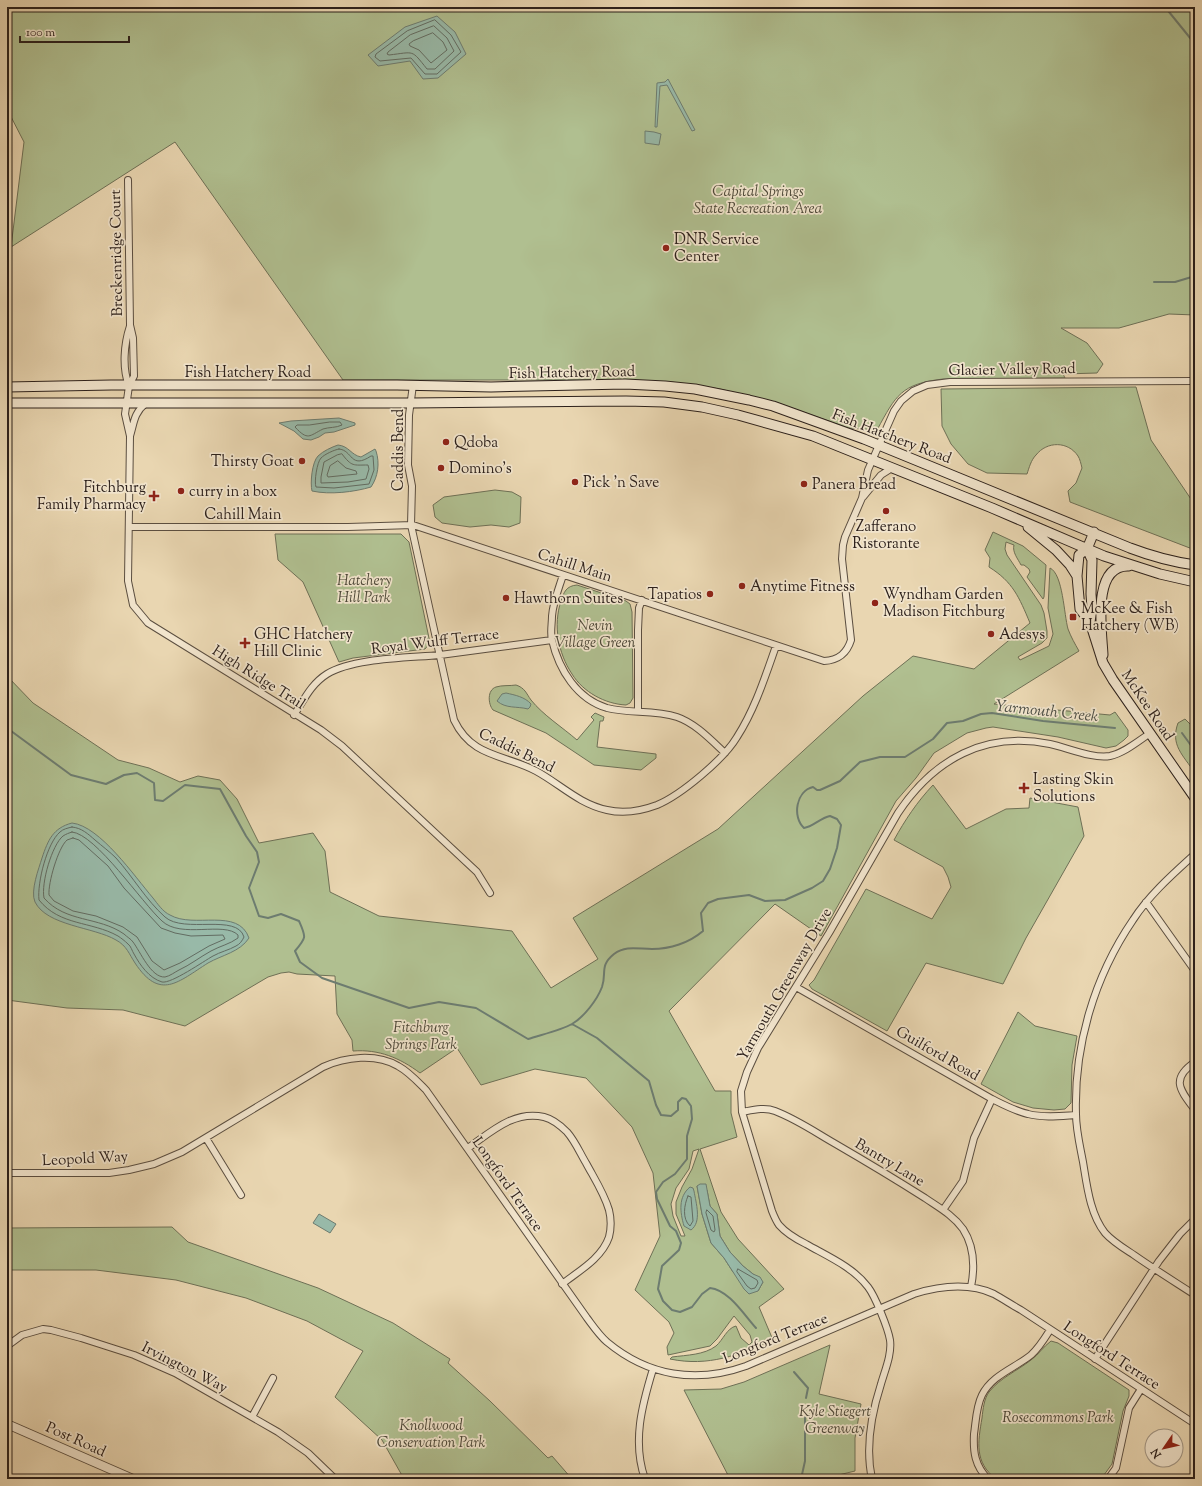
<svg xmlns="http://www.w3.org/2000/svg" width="1202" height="1486" font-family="'Sorts Mill Goudy',serif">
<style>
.green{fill:#b0bf90;stroke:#6e7056;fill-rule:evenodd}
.water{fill:#98b9a8;stroke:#6d7c70}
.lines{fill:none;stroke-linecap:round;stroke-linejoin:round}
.shore{stroke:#626c62;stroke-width:1}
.stream{stroke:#6d7c70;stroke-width:2}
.minor-casing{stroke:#5b4e40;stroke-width:8}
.tertiary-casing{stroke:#5b4e40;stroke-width:10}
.secondary-casing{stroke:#2c201b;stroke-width:11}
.minor{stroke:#f1e4cc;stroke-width:6}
.tertiary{stroke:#f1e4cc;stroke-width:8}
.secondary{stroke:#f1e4cc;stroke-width:9}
.poi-dot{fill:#8f2418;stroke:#f1e4cc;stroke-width:1.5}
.labels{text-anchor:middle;stroke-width:3.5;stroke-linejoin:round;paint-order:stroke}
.park-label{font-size:15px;font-style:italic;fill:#4d4838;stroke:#f1e4cc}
.poi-label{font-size:15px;fill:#2c201b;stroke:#f1e4cc;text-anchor:start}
.street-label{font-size:15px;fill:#2c201b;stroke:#f1e4cc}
.water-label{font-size:16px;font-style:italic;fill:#4c4e45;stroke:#f1e4cc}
</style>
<rect width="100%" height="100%" fill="#e9d6b1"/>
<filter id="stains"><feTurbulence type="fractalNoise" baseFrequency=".005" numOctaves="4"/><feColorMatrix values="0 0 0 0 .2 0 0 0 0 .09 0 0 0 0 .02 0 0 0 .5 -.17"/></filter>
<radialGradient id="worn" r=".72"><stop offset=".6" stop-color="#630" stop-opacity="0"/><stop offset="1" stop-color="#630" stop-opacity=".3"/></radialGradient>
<path class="green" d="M7 7H1195V315L1169 314 1119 328H1061L1087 343 1103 364 1097 373 1063 374 1065 378 943 379C901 384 896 395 877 430L848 428 781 404 720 389 671 382 626 380H343L175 142 11 247 24 142 7 109Z
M1136 387 1151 440 1195 505V550L1070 502 1068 491 1076 483 1082 468C1081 464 1080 459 1078 456 1068 441 1047 441 1036 455 1031 460 1029 468 1027 474L987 473 968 464 951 444 942 426 941 389Z
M495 490 512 492 521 497 520 523 509 527 491 525 470 527 442 523 435 517 433 505 444 497Z
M993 532 1023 546 1046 565 1044 597 1043 599 1027 577 1030 572 1029 569 1024 565H1021C1018 559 1012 552 1014 545L1006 542 1005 549 1007 555 1041 605 1044 613 1047 631V638L1042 643 1018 657 1020 660 1049 646 1053 634 1048 608 1050 568C1063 574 1064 615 1068 629 1071 637 1075 644 1079 651L994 704 1110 715 1115 712 1128 730V736L1124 740 1116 746 1106 748 1058 737 993 727 986 728 967 733 934 753 916 778 896 801 821 936 775 904 669 1011 715 1091H731V1113L737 1137 700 1149 721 1212 738 1239 784 1289 759 1307 773 1340C738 1355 709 1367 670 1359L672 1357C687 1355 704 1355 716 1346 723 1340 727 1328 736 1326L741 1338 749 1345 752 1342 750 1335 734 1316 717 1339 710 1346 668 1355 667 1347 674 1333 669 1322 635 1290 660 1236 653 1173 632 1127 586 1078 535 1069 481 1085 457 1048 420 1073C400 1058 379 1049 353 1051L352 1040 337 1014 335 976 297 974 289 972 281 973 268 977 185 1026 123 1010 67 1008 7 1000V676L33 703 118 760 149 768 180 782 198 776 220 780 237 799 259 843 313 833 325 851 330 892 379 916 512 931 551 988 598 959 573 918 718 829 863 696 913 656 974 669 1030 623C1019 597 1013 582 989 567L990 558 985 550ZM699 1149 692 1169 682 1187 676 1202V1214L685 1236H681L673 1216 671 1204 676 1188 689 1169 693 1151ZM697 1186 707 1190 710 1206 717 1214 720 1236 730 1252 743 1266 763 1282 758 1291 733 1272 724 1258 711 1243 702 1214Z
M275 534H401L409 542 430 643 425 649 353 658 339 662 303 582 278 560Z
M577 585 626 601 630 604 632 612 633 698 630 703 626 705C605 704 583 692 572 674 558 653 553 625 561 601 564 592 566 586 577 585Z
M516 685C525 688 526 693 531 700 543 715 562 727 577 740L594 720 591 717 595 713 604 717 603 721H600L597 747 656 754V758L641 770 594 765 546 733 493 710C488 704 487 690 496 687 502 685 510 686 516 685Z
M1185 719 1195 729V773C1183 755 1170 745 1178 723Z
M933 785 966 829 1006 809 1029 808 1030 798 1078 807 1084 836 1026 938 1003 984 926 963 887 1031 812 989 809 985 814 980 866 889 932 919 951 887 948 877 943 867 894 840C905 820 917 802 933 785Z
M1018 1012 1035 1026 1077 1036 1072 1065 1071 1103 1065 1109 1054 1110 1033 1108 1013 1102 981 1084Z
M172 1227 188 1242 318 1288 393 1323 450 1359 448 1363 490 1401 548 1458 552 1456 572 1479H404L382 1440 335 1397 363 1351 307 1321 246 1298 176 1280 96 1270H7V1228Z
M1051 1341 1058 1343 1129 1390V1396L1123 1411 1112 1464 1101 1479H996C974 1462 978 1442 982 1418 983 1409 984 1399 989 1392 1000 1378 1017 1371 1031 1360 1038 1355 1043 1347 1051 1341Z
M830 1345 819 1394 861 1404 855 1438V1471L822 1479H730L684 1390 721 1389 744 1382Z"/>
<path class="water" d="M437 16 455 32 466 54 438 78 423 79 410 61 378 66 368 55 405 27Z
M668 79 695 130 692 131 667 85 660 86 657 127H655L657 83 665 82Z
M645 131 654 132 661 134 659 145 645 143Z
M339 418 355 423V425L334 432 325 433 319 437 311 440 303 439 294 431 279 423 291 421Z
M338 445C349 446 351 455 361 457L375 449 376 451C380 463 378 477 371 487 354 492 330 495 312 491 310 483 312 462 318 456 323 451 332 447 338 445Z
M506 693C515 695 525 697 531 704L530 707 528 709C517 706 506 709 497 701L502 694Z
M72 823C100 826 135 877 153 898 157 903 163 912 170 915 194 929 238 907 249 938 240 952 222 955 208 963 178 982 160 1001 135 963 129 954 127 946 116 940 94 927 47 926 35 902 30 891 39 868 42 858 48 840 53 828 72 823Z
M700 1184H706L710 1206 717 1214 720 1236 730 1252 743 1266 753 1274 760 1277 763 1282 758 1291 749 1294 744 1289 724 1258 711 1243 702 1214 697 1186Z
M690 1187 693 1188 694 1191C696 1203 702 1222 691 1230L684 1226C680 1212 678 1197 690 1187Z
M319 1214 336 1224 330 1233 313 1223Z"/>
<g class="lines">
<path class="shore" d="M435 20 451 35 461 52 437 74H425L411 58 380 61 375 57 376 54 407 31Z
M434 26 447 38 454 51 435 69H427C411 49 415 52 389 55L387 54 388 52 410 35Z
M433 33 443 42 447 50 431 63 419 50 410 46 409 44 413 41Z
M330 422H340L342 425C336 428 329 427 323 429 309 436 308 441 295 427L297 425H309Z
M339 449C353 450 350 470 371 456H373L374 470 369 484 334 488 316 487C314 482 317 462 321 458 325 454 334 450 339 449Z
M342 454C352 467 353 465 368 465L369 469 366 479 348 482 321 483V477L324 462 337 455Z
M338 461 346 468 356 471 357 474 328 477 327 475 330 466Z
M72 827C82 828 88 834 95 840 102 846 110 852 116 858 133 877 146 900 165 917 184 934 237 913 244 937 242 941 240 944 236 946 229 950 220 952 213 956 204 961 171 984 162 982 149 978 140 965 134 954 132 951 131 946 128 944 125 941 121 938 118 936 91 921 60 926 39 900 37 883 47 843 60 832 63 829 68 828 72 827Z
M72 832C96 834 142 903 162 921 181 939 224 921 238 935V938C230 944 220 946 211 951 200 957 190 965 179 970 175 972 170 976 165 977 151 978 140 951 133 942 131 939 127 937 124 934 98 916 66 923 44 898 41 883 52 845 63 836 66 834 69 833 72 832Z
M73 838 79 840 108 866 124 888 161 928 175 933 191 936 223 935 225 939 209 946 180 963 164 970 152 961 137 937 123 927 96 916 73 911 54 901 49 895C48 883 58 848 67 840 69 839 71 839 73 838Z
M688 1196 691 1197 693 1221 690 1226C682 1219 684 1205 688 1196Z
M707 1210 713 1216 715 1230 714 1232 711 1230 706 1213Z
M738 1269 757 1280 758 1283 755 1288 751 1289 747 1286 737 1272Z"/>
<path class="stream" d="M1165 7 1195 44
M1154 282H1175L1195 276
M7 728 71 775 106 784 124 775 137 773 154 783 155 800 163 801 185 785 220 789 246 836 257 852 259 862 249 888 259 916 268 918 281 914 299 921C306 937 307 937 295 951L300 962 322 978 409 1008 439 1002 476 1008 528 1039C540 1035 562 1030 572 1024 584 1017 597 1000 602 987 607 973 599 966 614 954 626 945 638 949 652 949 670 949 689 943 703 931L701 913 708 903 718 899 749 895 765 901 785 900 812 888 823 881 830 869 837 848 841 825 837 819 830 816C820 818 813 827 804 828 792 817 796 791 813 787L817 790H820L840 781 860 762 880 757H905L933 739 947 723 963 721 981 714 992 713 1043 721 1115 728
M1182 733 1195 751
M572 1024 597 1038 649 1081 656 1105 661 1115 671 1116 678 1110V1102L682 1098 686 1099 691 1106 692 1119 687 1136V1159L675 1174 663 1182 656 1192 657 1199 670 1226 676 1231 681 1243 679 1250 662 1266 658 1289 663 1301 672 1310 680 1312 692 1307 702 1294 710 1288C729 1290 744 1315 756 1328
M794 1372 808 1388 806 1398
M801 1479 805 1461V1414"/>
<defs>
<path id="minor" d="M128 180 130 325 133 338 134 376 129 386 125 414 130 436 128 581 133 605 148 623 321 730 342 746 477 872 490 893
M413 385 409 415 408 465 412 486 411 525 454 720C472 758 504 754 536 771 560 784 579 804 607 810 624 814 641 811 657 805 681 795 724 759 737 737 755 709 765 677 776 646
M129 386C122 368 124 344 130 326
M130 436C134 423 134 413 145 404
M863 497 881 475 892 468
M129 527H348L413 525 824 661C839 660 847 653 851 640L842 559 843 545 845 537 862 498 868 470 894 411 901 401 913 391 927 385 950 382 1195 381
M563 575C559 588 553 602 552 616 552 624 550 633 552 640 559 670 577 699 607 708 630 714 654 709 677 717 695 723 711 740 725 753
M638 711V630L639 608 642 600
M294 715C304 700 311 684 327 674 353 658 408 658 440 655 477 650 515 645 552 640
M1195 854C1173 874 1149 895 1133 920 1094 977 1074 1046 1076 1114 1076 1130 1080 1146 1083 1162 1087 1186 1090 1214 1105 1233 1113 1242 1125 1249 1134 1255 1154 1269 1175 1282 1195 1295
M1146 902 1195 971
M796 987 992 1099C1004 1105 1015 1111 1028 1114 1043 1118 1060 1116 1075 1115
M1195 1062C1170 1079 1180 1090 1195 1110
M742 1112C753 1110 765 1107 775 1111 796 1119 815 1132 834 1143 865 1161 895 1179 925 1198 938 1207 953 1215 963 1229 974 1246 975 1267 971 1287
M206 1138 241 1195
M468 1148C491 1132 514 1110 544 1117 552 1119 561 1126 567 1132 575 1141 580 1153 586 1163 594 1178 604 1193 609 1210 611 1218 611 1229 609 1237 602 1258 579 1271 562 1284
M7 1173H109L129 1170 154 1164 182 1152 323 1067C345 1057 376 1053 398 1066 409 1072 417 1081 426 1090L587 1318C593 1326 599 1335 607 1342 648 1376 696 1384 746 1366L914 1294C940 1286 968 1282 994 1294 1003 1299 1012 1305 1021 1310L1195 1424
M943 1210 963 1181 974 1138 992 1099
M7 1346 22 1335 43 1329 51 1330 81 1338 134 1355 175 1373 278 1432 308 1453 335 1479
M1095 1359 1159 1261 1180 1234 1195 1219
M252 1417 273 1378
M645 1479C632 1442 642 1405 653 1369
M872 1479C865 1447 871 1415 881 1384 885 1370 892 1354 890 1340 888 1328 875 1296 868 1287 853 1267 827 1256 806 1244 796 1239 786 1233 779 1225 776 1221 774 1216 772 1211L742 1112 741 1091 747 1072 758 1048 829 933 898 813C934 759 985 731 1050 744 1068 748 1093 759 1110 756 1124 753 1137 742 1149 734
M988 1479C975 1466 973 1452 974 1434 976 1421 976 1407 982 1395 992 1375 1015 1368 1031 1355 1039 1348 1045 1338 1050 1330
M1108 1479 1116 1468 1129 1408 1141 1389"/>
<path id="tertiary" d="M7 1424 133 1479"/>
<path id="secondary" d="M7 387 111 385H397L491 387 625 384 665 386 695 389 749 400 773 406 864 439 1130 548C1151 556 1173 562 1195 565
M7 403H411L626 401 664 402 702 407 738 415 813 436 992 508 1104 556 1160 574 1195 582
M1028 527 1056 550 1070 565 1077 576
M1094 532 1087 549 1079 555 1077 576 1080 609 1090 622 1103 663 1113 680 1195 798
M1087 549 1092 560 1091 594 1092 608 1090 622
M1103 655C1102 632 1091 564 1129 566"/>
</defs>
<use href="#minor" class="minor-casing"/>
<use href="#tertiary" class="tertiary-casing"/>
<use href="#secondary" class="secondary-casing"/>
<use href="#minor" class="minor"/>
<use href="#tertiary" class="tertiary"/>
<use href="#secondary" class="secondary"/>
</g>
<g class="poi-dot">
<circle cx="666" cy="248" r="4"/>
<circle cx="446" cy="442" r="4"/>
<circle cx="302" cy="461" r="4"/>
<circle cx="441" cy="468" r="4"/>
<circle cx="575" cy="482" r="4"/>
<circle cx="804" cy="484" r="4"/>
<circle cx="181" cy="491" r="4"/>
<path d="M152 490h4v4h4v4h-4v4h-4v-4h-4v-4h4z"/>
<circle cx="886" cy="511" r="4"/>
<circle cx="742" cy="586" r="4"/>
<circle cx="710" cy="594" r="4"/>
<circle cx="506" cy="598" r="4"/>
<circle cx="875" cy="603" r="4"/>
<rect x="1069" y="613" width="8" height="8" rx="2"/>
<circle cx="991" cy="634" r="4"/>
<path d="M243 637h4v4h4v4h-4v4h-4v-4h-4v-4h4z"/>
<path d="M1022 782h4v4h4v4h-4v4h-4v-4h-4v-4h4z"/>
</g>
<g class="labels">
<g class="park-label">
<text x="758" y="196">Capital Springs<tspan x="758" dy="17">State Recreation Area</tspan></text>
<text x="364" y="585">Hatchery<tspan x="364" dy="17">Hill Park</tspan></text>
<text x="595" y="630">Nevin<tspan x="595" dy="17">Village Green</tspan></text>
<text x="421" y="1032">Fitchburg<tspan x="421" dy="17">Springs Park</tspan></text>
<text x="835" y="1416">Kyle Stiegert<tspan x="835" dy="17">Greenway</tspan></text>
<text x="1058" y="1422">Rosecommons Park</text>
<text x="431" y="1430">Knollwood<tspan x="431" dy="17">Conservation Park</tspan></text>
</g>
<g class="poi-label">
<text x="674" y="244">DNR Service<tspan x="674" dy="17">Center</tspan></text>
<text x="454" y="447">Qdoba</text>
<text x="294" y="466" text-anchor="end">Thirsty Goat</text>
<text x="449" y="473">Domino's</text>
<text x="583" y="487">Pick 'n Save</text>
<text x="812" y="489">Panera Bread</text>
<text x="146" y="492" text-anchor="end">Fitchburg<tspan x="146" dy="17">Family Pharmacy</tspan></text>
<text x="189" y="496">curry in a box</text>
<text x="886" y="531" text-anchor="middle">Zafferano<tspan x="886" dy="17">Ristorante</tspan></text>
<text x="750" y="591">Anytime Fitness</text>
<text x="702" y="599" text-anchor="end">Tapatios</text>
<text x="883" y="599">Wyndham Garden<tspan x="883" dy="17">Madison Fitchburg</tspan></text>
<text x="514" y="603">Hawthorn Suites</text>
<text x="1081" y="613">McKee &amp; Fish<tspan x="1081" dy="17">Hatchery (WB)</tspan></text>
<text x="254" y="639">GHC Hatchery<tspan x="254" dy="17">Hill Clinic</tspan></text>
<text x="999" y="639">Adesys</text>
<text x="1033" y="784">Lasting Skin<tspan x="1033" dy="17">Solutions</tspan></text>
</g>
<g class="street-label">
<text transform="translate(116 253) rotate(-91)" y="5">Breckenridge Court</text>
<text transform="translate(1012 369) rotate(-1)" y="5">Glacier Valley Road</text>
<text x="248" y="377">Fish Hatchery Road</text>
<text transform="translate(572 372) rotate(-1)" y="5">Fish Hatchery Road</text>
<text transform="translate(892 436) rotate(21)" y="5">Fish Hatchery Road</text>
<text transform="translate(398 450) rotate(-90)" y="5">Caddis Bend</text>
<text x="243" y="519">Cahill Main</text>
<text transform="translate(575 565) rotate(18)" y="5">Cahill Main</text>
<text transform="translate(435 641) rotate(-7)" y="5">Royal Wulff Terrace</text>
<text transform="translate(259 677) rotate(32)" y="5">High Ridge Trail</text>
<text transform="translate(1148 705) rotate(56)" y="5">McKee Road</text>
<text transform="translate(517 750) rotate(26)" y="5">Caddis Bend</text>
<text transform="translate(784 984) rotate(-60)" y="5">Yarmouth Greenway Drive</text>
<text transform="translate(938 1053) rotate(30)" y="5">Guilford Road</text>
<text transform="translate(85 1158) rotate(-3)" y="5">Leopold Way</text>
<text transform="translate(890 1162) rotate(31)" y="5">Bantry Lane</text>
<text transform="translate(508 1184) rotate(55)" y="5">Longford Terrace</text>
<text transform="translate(775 1338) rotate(-22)" y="5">Longford Terrace</text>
<text transform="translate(1112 1355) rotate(33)" y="5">Longford Terrace</text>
<text transform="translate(185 1367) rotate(27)" y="5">Irvington Way</text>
<text transform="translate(76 1439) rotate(24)" y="5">Post Road</text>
</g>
<g class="water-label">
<text transform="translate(1047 710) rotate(6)" y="6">Yarmouth Creek</text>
</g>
</g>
<rect width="1202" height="1486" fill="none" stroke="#e9d6b1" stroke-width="24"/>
<rect x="8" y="8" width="1186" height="1470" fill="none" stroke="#2c201b" stroke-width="2"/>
<rect x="12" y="12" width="1178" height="1462" fill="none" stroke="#2c201b"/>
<g transform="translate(1164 1448) rotate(236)"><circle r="19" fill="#f1e4cc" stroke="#a29685"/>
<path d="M0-3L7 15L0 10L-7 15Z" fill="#8f2418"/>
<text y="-6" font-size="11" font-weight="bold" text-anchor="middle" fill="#2c201b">N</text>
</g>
<path d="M20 36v6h109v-6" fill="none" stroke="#2c201b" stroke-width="2"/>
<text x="26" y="36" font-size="12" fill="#2c201b" stroke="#f1e4cc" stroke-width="3" paint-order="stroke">100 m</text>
<rect width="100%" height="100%" filter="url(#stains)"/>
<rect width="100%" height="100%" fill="url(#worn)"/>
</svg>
